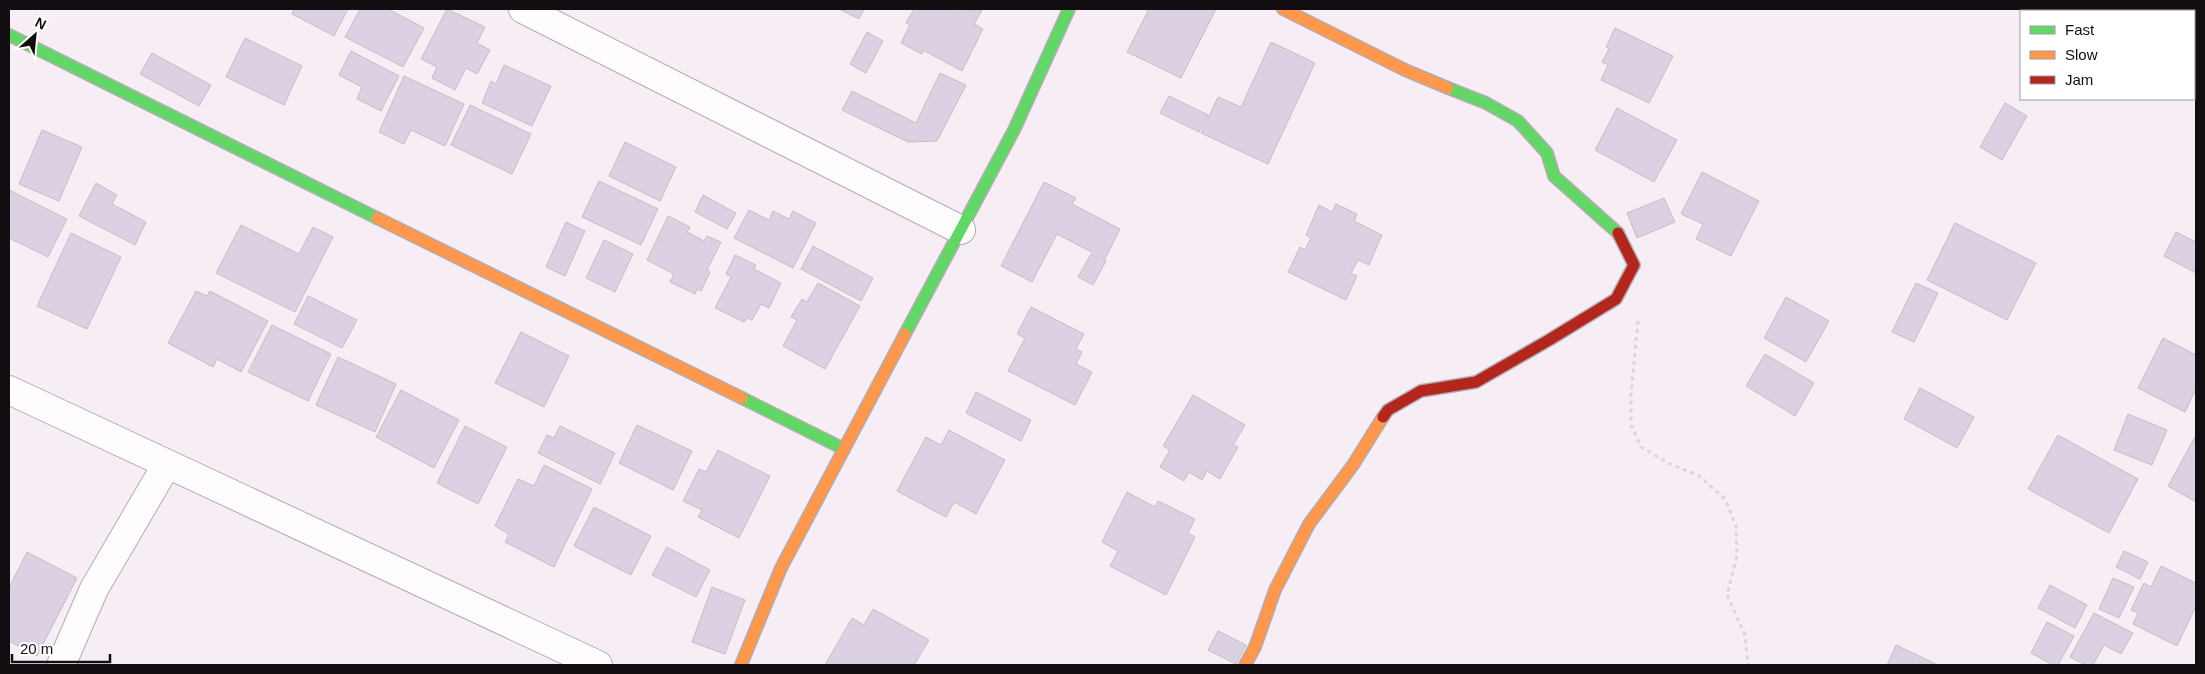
<svg xmlns="http://www.w3.org/2000/svg" width="2205" height="674" font-family="Arial,sans-serif">
<style>
.building{fill:#dbd1e2;stroke:#c4bfc5}
.lines{fill:none;stroke-linecap:round;stroke-linejoin:round}
.street-casing{stroke:#b3adb1;stroke-width:30}
.fast-casing{stroke:#b3adb1;stroke-width:14}
.slow-casing{stroke:#b3adb1;stroke-width:14}
.jam-casing{stroke:#b3adb1;stroke-width:14}
.path{stroke:#dad7d9;stroke-width:3;stroke-dasharray:4 4;stroke-linecap:butt}
.street{stroke:#fefcfd;stroke-width:28}
.fast{stroke:#63d668;stroke-width:11}
.slow{stroke:#ff974d;stroke-width:11}
.jam{stroke:#b3261e;stroke-width:11}
</style>
<rect width="100%" height="100%" fill="#f6eef4"/>
<path class="building" d="M294 9H348L334 36 292 14Z
M360 9H388L424 28 403 67 345 37Z
M447 9 485 27 477 43 490 50 477 74 466 68 455 90 432 78 437 67 421 59Z
M839 9H864L859 19Z
M914 9 982 10 974 24 983 29 962 71 923 50 922 54 901 43 910 25 906 23Z
M1149 9H1216L1181 78 1127 52Z
M2138 9H2187L2186 11H2136Z
M1615 28 1673 56 1649 103 1601 80 1608 65 1602 62 1609 49 1606 47Z
M867 32 883 41 866 73 850 64Z
M245 38 302 66 284 105 226 77Z
M1271 42 1315 63 1268 164 1201 133 1218 97 1241 107Z
M351 51 399 76 381 111 357 99 362 87 339 75Z
M152 53 211 85 199 106 140 74Z
M504 65 551 86 532 126 482 103 491 81 496 84Z
M940 73 966 85 937 141 908 142 842 110 852 91 916 123Z
M404 76 464 104 445 146 411 130 404 144 379 132Z
M1169 96 1208 115 1199 132 1160 113Z
M2005 103 2027 116 2002 160 1980 147Z
M470 105 531 134 512 174 451 145Z
M1617 108 1677 140 1654 182 1595 150Z
M42 130 82 147 59 201 19 184Z
M625 142 676 167 660 201 609 176Z
M1702 172 1759 201 1731 256 1696 239 1703 224 1681 214Z
M599 181 658 209 641 245 582 217Z
M1044 182 1076 198 1072 204 1120 229 1105 259 1057 234 1032 282 1001 266Z
M96 183 117 195 112 204 146 222 135 245 79 216Z
M9 190 67 219 48 257 9 238Z
M703 195 736 213 727 229 695 212Z
M1664 198 1675 222 1637 238 1627 213Z
M1336 204 1357 214 1354 221 1382 235 1369 265 1358 260 1351 273 1357 276 1346 300 1288 272 1300 247 1305 250 1311 238 1306 235 1319 205 1332 212Z
M749 210 769 220 773 211 789 219 793 211 816 223 793 268 734 238Z
M668 216 690 227 687 232 704 241 707 236 721 242 707 270 710 272 701 291 697 289 695 294 670 282 674 274 647 260Z
M566 222 585 231 565 276 546 267Z
M1955 223 2036 263 2007 320 1927 280Z
M241 225 299 254 313 227 333 237 295 312 216 273Z
M2176 232 2196 242V273L2164 256Z
M71 233 121 257 87 329 37 306Z
M604 240 633 254 615 292 586 278Z
M813 246 873 278 861 301 801 269Z
M1091 254 1106 261 1093 285 1078 277Z
M735 255 756 265 754 269 781 283 769 308 761 304 752 320 747 318 744 322 715 308 731 277 726 274Z
M818 283 860 306 825 369 783 346 797 320 791 317 802 299 807 302Z
M1916 283 1938 293 1914 342 1892 332Z
M196 291 207 296 210 291 268 321 241 372 217 359 213 367 168 343Z
M308 296 357 320 342 348 294 324Z
M1786 297 1829 321 1806 362 1764 338Z
M1031 307 1084 334 1076 349 1082 352 1076 364 1092 372 1075 405 1008 371 1025 338 1017 334Z
M272 325 331 354 308 401 248 372Z
M521 332 569 356 544 407 495 383Z
M2163 338 2196 355V389L2185 412 2138 388Z
M1765 354 1814 383 1795 416 1746 386Z
M338 357 396 384 375 432 316 405Z
M1920 388 1974 417 1957 448 1904 419Z
M401 390 459 420 434 468 376 437Z
M976 392 1031 420 1021 441 966 413Z
M1193 395 1245 425 1233 445 1238 447 1220 479 1207 471 1202 480 1189 472 1184 481 1160 467 1170 450 1163 446Z
M2128 414 2167 430 2152 465 2114 450Z
M637 425 692 451 673 490 619 463Z
M465 426 507 447 478 504 437 483Z
M560 426 615 453 600 484 538 453 547 435 554 438Z
M949 430 1005 460 976 514 954 502 946 517 897 491 926 437 941 445Z
M2058 435 2138 479 2109 533 2028 489Z
M2196 435V502L2168 486Z
M718 450 770 476 739 538 698 517 702 510 683 501 699 469 706 472Z
M544 465 592 489 554 567 505 542 509 534 495 526 518 479 534 486Z
M1127 492 1155 507 1158 501 1195 519 1188 533 1195 537 1166 595 1110 566 1118 551 1102 542Z
M594 507 651 536 631 575 574 546Z
M667 547 710 570 696 597 652 575Z
M2124 551 2148 562 2140 579 2116 567Z
M27 552 77 578 37 656 9 641V588Z
M2161 566 2196 583V606L2177 646 2133 624 2138 613 2131 610 2144 583 2151 587Z
M2113 578 2134 587 2119 618 2099 609Z
M2050 585 2087 605 2075 628 2038 608Z
M712 587 745 600 725 654 692 642Z
M873 609 929 640 914 665H825L852 618 864 625Z
M2094 613 2133 633 2121 654 2104 645 2093 665H2086L2070 657Z
M2047 622 2074 636 2058 665H2053L2031 653Z
M1218 631 1246 645 1236 664 1208 650Z
M1896 645 1938 665H1887Z"/>
<g class="lines">
<defs>
<path id="street" d="M523 9 961 230
M9 390 598 665
M61 665 94 589 167 464"/>
<path id="fast" d="M9 35 377 218
M1448 88 1486 103 1518 121 1547 153 1554 176 1618 233
M905 334 1014 130 1069 9
M742 398 844 449"/>
<path id="slow" d="M1283 9 1405 70 1448 88
M377 218 742 398
M741 665 781 568 905 334
M1245 665 1255 647 1275 590 1309 524 1353 465 1383 417"/>
<path id="jam" d="M1383 417 1388 410 1421 391 1476 382 1549 340 1616 299 1634 265 1618 233"/>
</defs>
<use href="#street" class="street-casing"/>
<use href="#fast" class="fast-casing"/>
<use href="#slow" class="slow-casing"/>
<use href="#jam" class="jam-casing"/>
<path class="path" d="M1638 321 1631 394V425L1641 447 1670 464 1698 475 1725 499 1736 526 1737 556 1727 595 1745 635 1748 665"/>
<use href="#street" class="street"/>
<use href="#fast" class="fast"/>
<use href="#slow" class="slow"/>
<use href="#jam" class="jam"/>
</g>
<rect width="2205" height="674" fill="none" stroke="#120d11" stroke-width="20"/>
<rect x="2020" y="10" width="175" height="90" fill="#ffffff" stroke="#a09ea0"/>
<rect x="2030" y="26" width="25" height="8" fill="#63d668" stroke="#a09ea0"/>
<text x="2065" y="35" font-size="15" fill="#120d11">Fast</text>
<rect x="2030" y="51" width="25" height="8" fill="#ff974d" stroke="#a09ea0"/>
<text x="2065" y="60" font-size="15" fill="#120d11">Slow</text>
<rect x="2030" y="76" width="25" height="8" fill="#b3261e" stroke="#a09ea0"/>
<text x="2065" y="85" font-size="15" fill="#120d11">Jam</text>
<g transform="translate(35 35) rotate(27)" stroke="#ffffff" stroke-width="4" paint-order="stroke">
<path d="M0-4L9 19L0 12L-9 19Z" fill="#120d11"/>
<text y="-8" font-size="14" font-weight="bold" text-anchor="middle" fill="#120d11">N</text>
</g>
<path d="M12 654v8h98v-8" fill="none" stroke="#120d11" stroke-width="2.5"/>
<text x="20" y="654" font-size="15" fill="#120d11" stroke="#ffffff" stroke-width="4" paint-order="stroke">20 m</text>
</svg>
